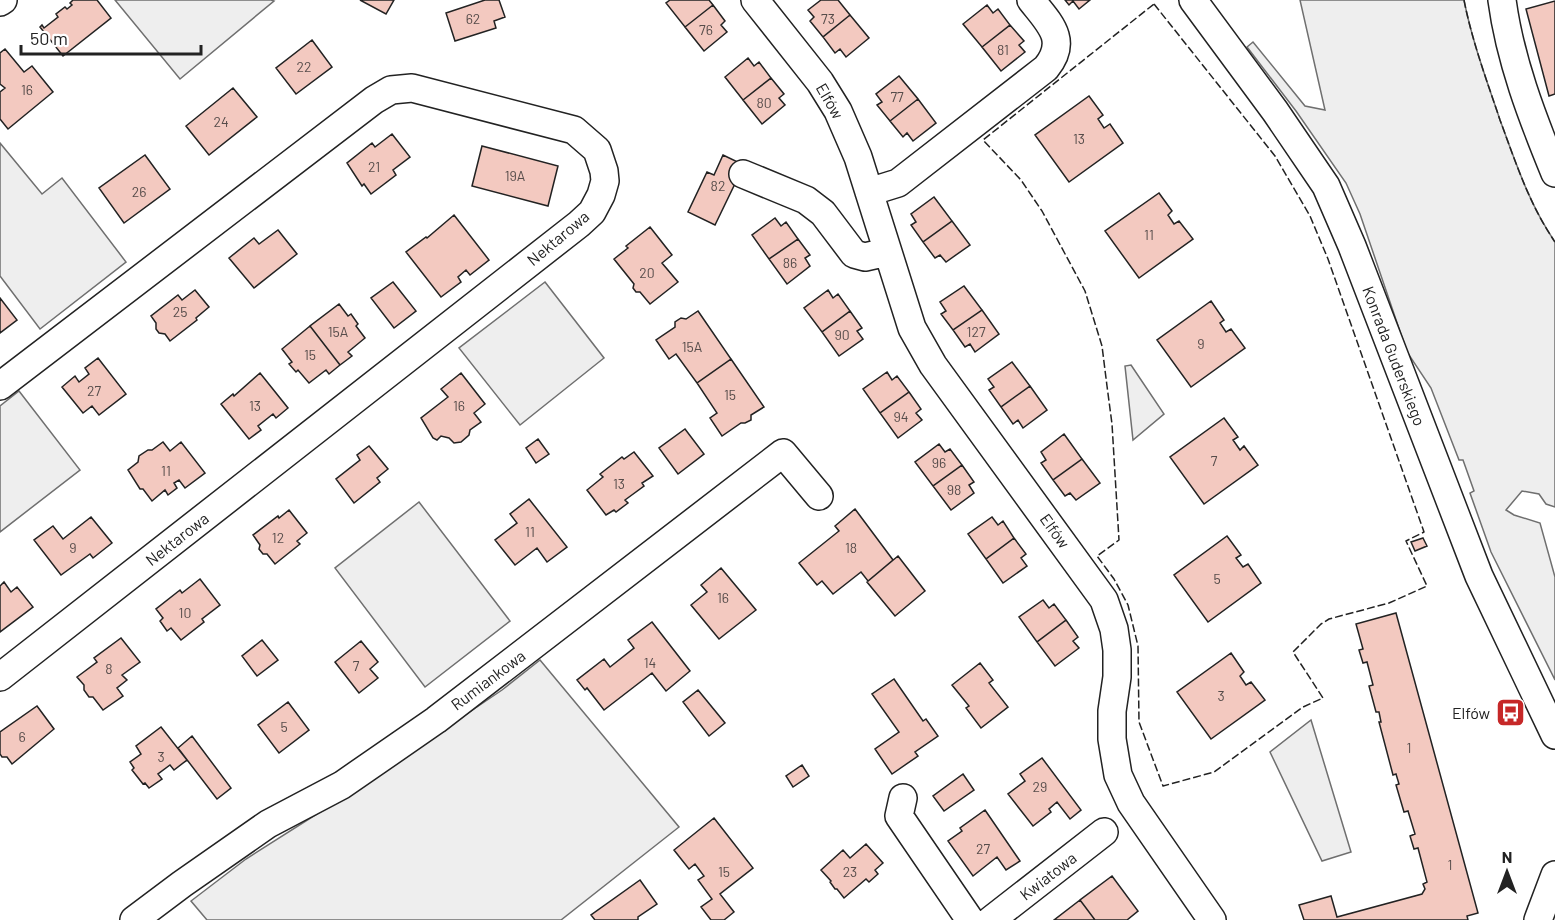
<svg xmlns="http://www.w3.org/2000/svg" width="1555" height="920" font-family="Barlow,sans-serif">
<style>
.green{fill:#eee;stroke:#6f6f6f;stroke-width:1.5}
.building{fill:#f3c9c0;stroke:#222;stroke-width:1.5}
.lines{fill:none;stroke-linecap:round;stroke-linejoin:round}
.minor-casing{stroke:#222;stroke-width:30}
.minor{stroke:#fff;stroke-width:27}
.fence{stroke:#222;stroke-width:1.5;stroke-dasharray:8 3;stroke-linecap:butt}
.labels{text-anchor:middle;stroke-width:4.5;stroke-linejoin:round;paint-order:stroke}
.number-label{font-size:14px;fill:#564c4a}
.street-label{font-size:16px;fill:#222;stroke:#fff}
.poi-label{font-size:16px;fill:#222;stroke:#fff;text-anchor:end}
</style>
<rect width="100%" height="100%" fill="#fff"/>
<path class="green" d="M115 0H271L274 1 180 79Z
M1300 0H1464C1472 41 1487 81 1500 120 1516 163 1529 204 1555 242V507L1546 504 1539 494 1522 491 1506 510 1514 515 1540 523 1555 577V680L1491 552 1470 493 1474 491 1463 460H1459L1431 388 1407 352 1360 214 1346 183 1296 111 1247 47 1253 42 1305 106 1325 110Z
M0 143 42 194 62 178 126 262 40 329 0 276Z
M545 282 604 358 520 425 459 348Z
M1131 365 1164 414 1133 440 1125 366Z
M19 391 80 470 0 532V406Z
M419 502 510 621 425 687 335 568Z
M540 660 679 827 561 920H207L191 901 246 859 350 793 502 690Z
M1311 720 1351 852 1322 861 1270 752Z"/>
<path class="building" d="M73 0H97L111 18 63 56 40 27 42 25 44 28 58 17 56 14 65 7 67 9 72 5 70 3Z
M360 0H394L386 14Z
M485 0H499L505 17 494 21 496 28 455 41 446 13Z
M670 0H709L713 5 685 27 666 3Z
M821 0H838L850 15 823 37 810 21 814 17 808 10Z
M1065 0H1090L1079 9 1073 1 1069 5Z
M1555 1V94L1549 96 1526 9Z
M713 5 725 21 721 25 727 32 704 51 685 27Z
M987 5 993 13 998 9 1010 25 982 47 963 24Z
M850 15 869 38 846 57 840 49 835 53 823 37Z
M1010 25 1024 41 1019 45 1025 52 1001 71 982 47Z
M312 40 332 67 296 94 276 68Z
M5 49 24 72 32 66 53 92 8 129 0 119V92L5 88 0 84V53Z
M748 58 754 66 759 62 771 78 743 100 725 77Z
M899 76 918 99 890 121 877 105 882 102 876 94Z
M771 78 784 94 779 98 785 105 762 124 743 100Z
M233 88 257 117 209 155 186 126Z
M1089 96 1103 115 1098 119 1104 128 1110 124 1123 143 1069 182 1035 135Z
M918 99 936 123 913 141 907 133 903 137 890 121Z
M392 134 410 157 393 170 396 175 371 194 364 184 362 186 347 163 372 143 375 147Z
M482 146 558 166 548 206 472 186Z
M145 155 170 189 124 223 99 188Z
M723 155 744 165 715 225 688 212 707 172 714 175Z
M1159 193 1172 211 1168 215 1174 224 1179 221 1193 239 1139 278 1105 231Z
M934 197 952 221 923 242 911 225 916 222 911 214Z
M454 215 489 260 470 275 466 270 458 277 461 282 441 297 406 252 426 237 427 238Z
M775 218 781 226 786 222 798 239 769 259 752 235Z
M952 221 970 245 946 262 940 255 935 258 923 242Z
M650 227 672 255 662 263 678 282 650 304 640 292H636L633 288 634 284 614 259 628 248 626 246Z
M278 230 297 254 254 288 229 258 254 238 259 244Z
M798 239 810 255 805 258 810 266 787 284 769 259Z
M393 282 416 311 394 328 371 298Z
M964 286 982 310 953 330 941 314 946 311 940 302Z
M195 290 209 307 196 318 197 320 170 341 165 334 159 333 156 329V323L151 316 178 295 182 300Z
M828 290 833 298 838 294 850 311 822 332 804 308Z
M0 298 17 320 0 333Z
M1211 301 1224 320 1220 323 1226 332 1231 329 1245 348 1191 387 1157 340Z
M339 304 348 316 351 314 358 324 356 326 365 338 348 352 352 356 340 365 310 326Z
M982 310 999 334 975 352 970 344 965 347 953 330Z
M698 311 731 359 697 383 676 354 669 359 656 340 675 327V322L681 318 686 319Z
M850 311 862 328 857 331 863 339 839 356 822 332Z
M310 326 340 365 329 374 326 370 309 383 298 370 296 372 289 364 292 362 282 349Z
M98 358 126 394 99 415 92 406 83 413 62 387 75 376 79 382 89 374 85 368Z
M731 359 764 407 751 415V420L745 423H741L722 436 710 418 717 413 697 383Z
M1012 362 1030 386 1001 407 989 390 994 387 988 379Z
M887 372 892 380 897 376 909 392 880 413 863 389Z
M260 373 288 408 276 418 273 414 258 426 261 430 249 439 221 404 233 394 234 396Z
M461 373 485 404 474 413 481 422 470 430 469 435 461 442 454 443 449 438 441 436 437 440 433 438 421 418 448 397 441 389Z
M1030 386 1047 410 1023 428 1018 420 1013 424 1001 407Z
M909 392 921 409 916 413 922 420 898 438 880 413Z
M1224 418 1238 437 1233 440 1240 450 1244 446 1258 465 1204 504 1170 457Z
M685 429 704 454 678 474 659 448Z
M1064 434 1082 459 1053 480 1041 463 1046 460 1041 452Z
M538 439 549 454 536 463 526 448Z
M163 442 170 451 181 442 205 473 185 488 179 480 174 483 177 488 168 495 165 490 152 501 143 489H140L128 470 138 462 139 456 148 450H152Z
M939 444 945 452 950 449 962 465 933 486 915 462Z
M369 446 388 469 377 478 380 482 354 503 336 479 360 460 357 455Z
M634 452 653 476 642 483 644 486 625 500 628 503 616 512 614 510 606 515 587 490 603 477 600 474 622 457 624 459Z
M1082 459 1100 483 1076 500 1070 493 1065 496 1053 480Z
M962 465 974 482 969 485 974 493 951 510 933 486Z
M529 499 567 547 547 562 537 548 515 565 495 540 517 523 510 514Z
M855 509 893 560 868 581 861 572 833 594 822 581 817 585 799 563 839 531 835 526Z
M289 510 307 533 297 541 300 544 275 564 267 554H263L259 549 260 545 253 535 278 516 279 518Z
M91 517 112 543 93 558 90 554 61 575 34 540 53 526 63 539Z
M992 517 998 525 1003 521 1014 538 986 559 968 534Z
M1227 536 1241 555 1236 558 1243 567 1248 564 1261 583 1208 622 1174 575Z
M1014 538 1026 554 1021 558 1027 566 1003 583 986 559Z
M1423 538 1427 546 1415 551 1411 542Z
M898 556 925 591 895 616 867 582Z
M721 568 756 610 719 639 691 605 707 592 701 585Z
M200 579 220 605 202 619 204 622 181 640 171 628 167 631 160 621 163 618 156 609 180 590 182 593Z
M4 582 11 592 17 587 33 607 0 632V586Z
M1043 600 1049 608 1054 604 1066 620 1037 642 1019 617Z
M1396 613 1478 913 1467 916 1468 920H1304L1299 905 1331 896 1337 917 1422 894 1425 889 1423 884 1427 882 1418 848 1414 849 1410 836 1415 834 1408 811 1404 812 1396 785 1399 784 1396 774 1393 775 1379 722H1381L1379 712H1376L1369 686 1373 685 1367 662 1363 663 1359 650 1363 649 1356 624Z
M1066 620 1078 637 1073 641 1079 648 1055 666 1037 642Z
M652 622 690 671 666 691 652 673 604 710 587 688 585 690 577 680 604 659 610 667 634 648 628 640Z
M121 638 140 662 122 675 127 680 117 688 123 696 103 710 93 697H89L84 690V685L77 677 97 662 94 658Z
M262 640 278 660 257 676 242 656Z
M361 641 378 662 370 669 378 678 359 693 335 662Z
M1231 653 1244 672 1240 676 1246 685 1251 682 1265 700 1211 739 1177 692Z
M980 663 993 680 989 683 1008 707 981 728 966 708 969 706 952 685Z
M894 679 923 721 926 719 938 736 915 752 918 756 892 774 875 749 899 732 872 694Z
M698 690 725 723 709 736 683 702Z
M288 702 309 730 279 753 258 725Z
M37 706 54 729 12 764 7 757H2L0 754V732Z
M161 727 187 760 174 770 170 765 158 774 162 779 149 788 145 783 143 784 132 770 134 768 130 762 141 754 136 746Z
M192 736 231 788 217 799 178 748Z
M1042 758 1081 810 1070 819 1057 802 1049 809 1051 812 1033 826 1008 794 1025 781 1020 774Z
M802 765 809 776 793 787 786 776Z
M963 774 974 790 944 811 933 796Z
M985 810 1020 861 1006 870 997 857 973 876 948 841 962 831 960 828Z
M714 818 753 868 720 894 734 912 724 920H711L701 907 712 899 698 880 704 876 695 864 689 869 674 850Z
M866 844 883 863 875 870 878 874 869 882 866 879 844 898 837 889H835L830 882 831 881 821 870 843 850 850 858Z
M1112 876 1138 911 1127 920H1095L1080 900Z
M640 880 657 904 638 917V920H595L591 915Z
M1080 900 1095 920H1054Z"/>
<g class="lines">
<defs>
<path id="minor" d="M755 0 820 82 838 111 858 157 912 328 933 365 1104 600 1114 629 1117 650V677L1112 711V739L1118 775 1131 803 1212 920
M1193 0 1275 111 1326 186 1352 246 1479 576 1555 735
M1502 0C1510 60 1532 117 1555 173
M0 2 3 0
M743 174 806 200 823 213 854 254 865 257 887 252
M869 192 898 183 1046 68C1069 40 1049 23 1031 0
M0 386 374 100 391 90 412 88 574 130 597 150 604 171 605 181 601 195 592 212 579 224 0 677
M903 798 899 816 970 920
M134 920 182 884 268 824 342 785 436 720 783 453 819 496
M991 920 1104 832
M1538 920 1555 875"/>
</defs>
<use href="#minor" class="minor-casing"/>
<use href="#minor" class="minor"/>
<path class="fence" d="M1464 0C1472 41 1487 81 1500 120 1516 163 1529 204 1555 242
M1154 4 1275 156 1310 216 1328 259 1424 532 1406 541 1427 586 1389 603 1329 619 1321 624 1293 652 1323 698 1303 707 1214 772 1163 786 1139 722 1138 646 1128 605 1114 579 1097 556 1119 540 1112 424 1107 386 1102 346 1085 291 1042 211 1021 180 983 140Z"/>
</g>
<defs>
<symbol id="bus-square" viewBox="-11 -11 22 22"><rect x="-9" y="-9" width="18" height="18" rx="4" fill="#c62828" stroke="#fff"/><path d="M-5-6H5V4H4V6H2V4H-2V6H-4V4H-5ZM-3.5-4V0h7V-4ZM-3.5 1.2v1.5H-2V1.2ZM2 1.2v1.5H3.5V1.2Z" fill="#fff"/></symbol>
</defs>
<g fill-rule="evenodd">
<use href="#bus-square" x="1494" y="696" width="33" height="33"/>
</g>
<g class="labels">
<g class="number-label">
<text x="473" y="24">62</text>
<text x="828" y="24">73</text>
<text x="706" y="35">76</text>
<text x="1003" y="55">81</text>
<text x="304" y="72">22</text>
<text x="27" y="95">16</text>
<text x="897" y="102">77</text>
<text x="764" y="108">80</text>
<text x="221" y="127">24</text>
<text x="1079" y="144">13</text>
<text x="374" y="172">21</text>
<text x="515" y="181">19A</text>
<text x="718" y="191">82</text>
<text x="139" y="197">26</text>
<text x="1149" y="240">11</text>
<text x="790" y="268">86</text>
<text x="647" y="278">20</text>
<text x="180" y="317">25</text>
<text x="338" y="337">15A</text>
<text x="976" y="337">127</text>
<text x="842" y="340">90</text>
<text x="1201" y="349">9</text>
<text x="692" y="352">15A</text>
<text x="310" y="360">15</text>
<text x="94" y="396">27</text>
<text x="730" y="400">15</text>
<text x="255" y="411">13</text>
<text x="459" y="411">16</text>
<text x="901" y="422">94</text>
<text x="1214" y="466">7</text>
<text x="939" y="468">96</text>
<text x="166" y="476">11</text>
<text x="619" y="489">13</text>
<text x="954" y="495">98</text>
<text x="530" y="537">11</text>
<text x="278" y="543">12</text>
<text x="73" y="553">9</text>
<text x="851" y="553">18</text>
<text x="1217" y="584">5</text>
<text x="723" y="603">16</text>
<text x="185" y="618">10</text>
<text x="650" y="668">14</text>
<text x="356" y="671">7</text>
<text x="109" y="674">8</text>
<text x="1221" y="701">3</text>
<text x="284" y="732">5</text>
<text x="22" y="742">6</text>
<text x="1409" y="753">1</text>
<text x="161" y="762">3</text>
<text x="1040" y="792">29</text>
<text x="983" y="854">27</text>
<text x="1450" y="870">1</text>
<text x="724" y="877">15</text>
<text x="850" y="877">23</text>
</g>
<g class="street-label">
<text transform="translate(830 101) rotate(60)" y="6">Elfów</text>
<text transform="translate(558 238) rotate(-40)" y="6">Nektarowa</text>
<text transform="translate(1394 356) rotate(69)" y="6">Konrada Guderskiego</text>
<text transform="translate(1055 531) rotate(54)" y="6">Elfów</text>
<text transform="translate(177 539) rotate(-38)" y="6">Nektarowa</text>
<text transform="translate(488 680) rotate(-37)" y="6">Rumiankowa</text>
<text transform="translate(1048 876) rotate(-38)" y="6">Kwiatowa</text>
</g>
<g class="poi-label">
<text x="1490" y="719">Elfów</text>
</g>
</g>
<g transform="translate(1507 872)" stroke="#ffffff" stroke-width="4.5" paint-order="stroke">
<path d="M0-4.5L10 22L0 15L-10 22Z" fill="#222222"/>
<text y="-9" font-size="16" font-weight="bold" text-anchor="middle" fill="#222222">N</text>
</g>
<path d="M21 45v9h180v-9" fill="none" stroke="#222222" stroke-width="3"/>
<text x="30" y="45" font-size="18" fill="#222222" stroke="#ffffff" stroke-width="4.5" paint-order="stroke">50 m</text>
</svg>
